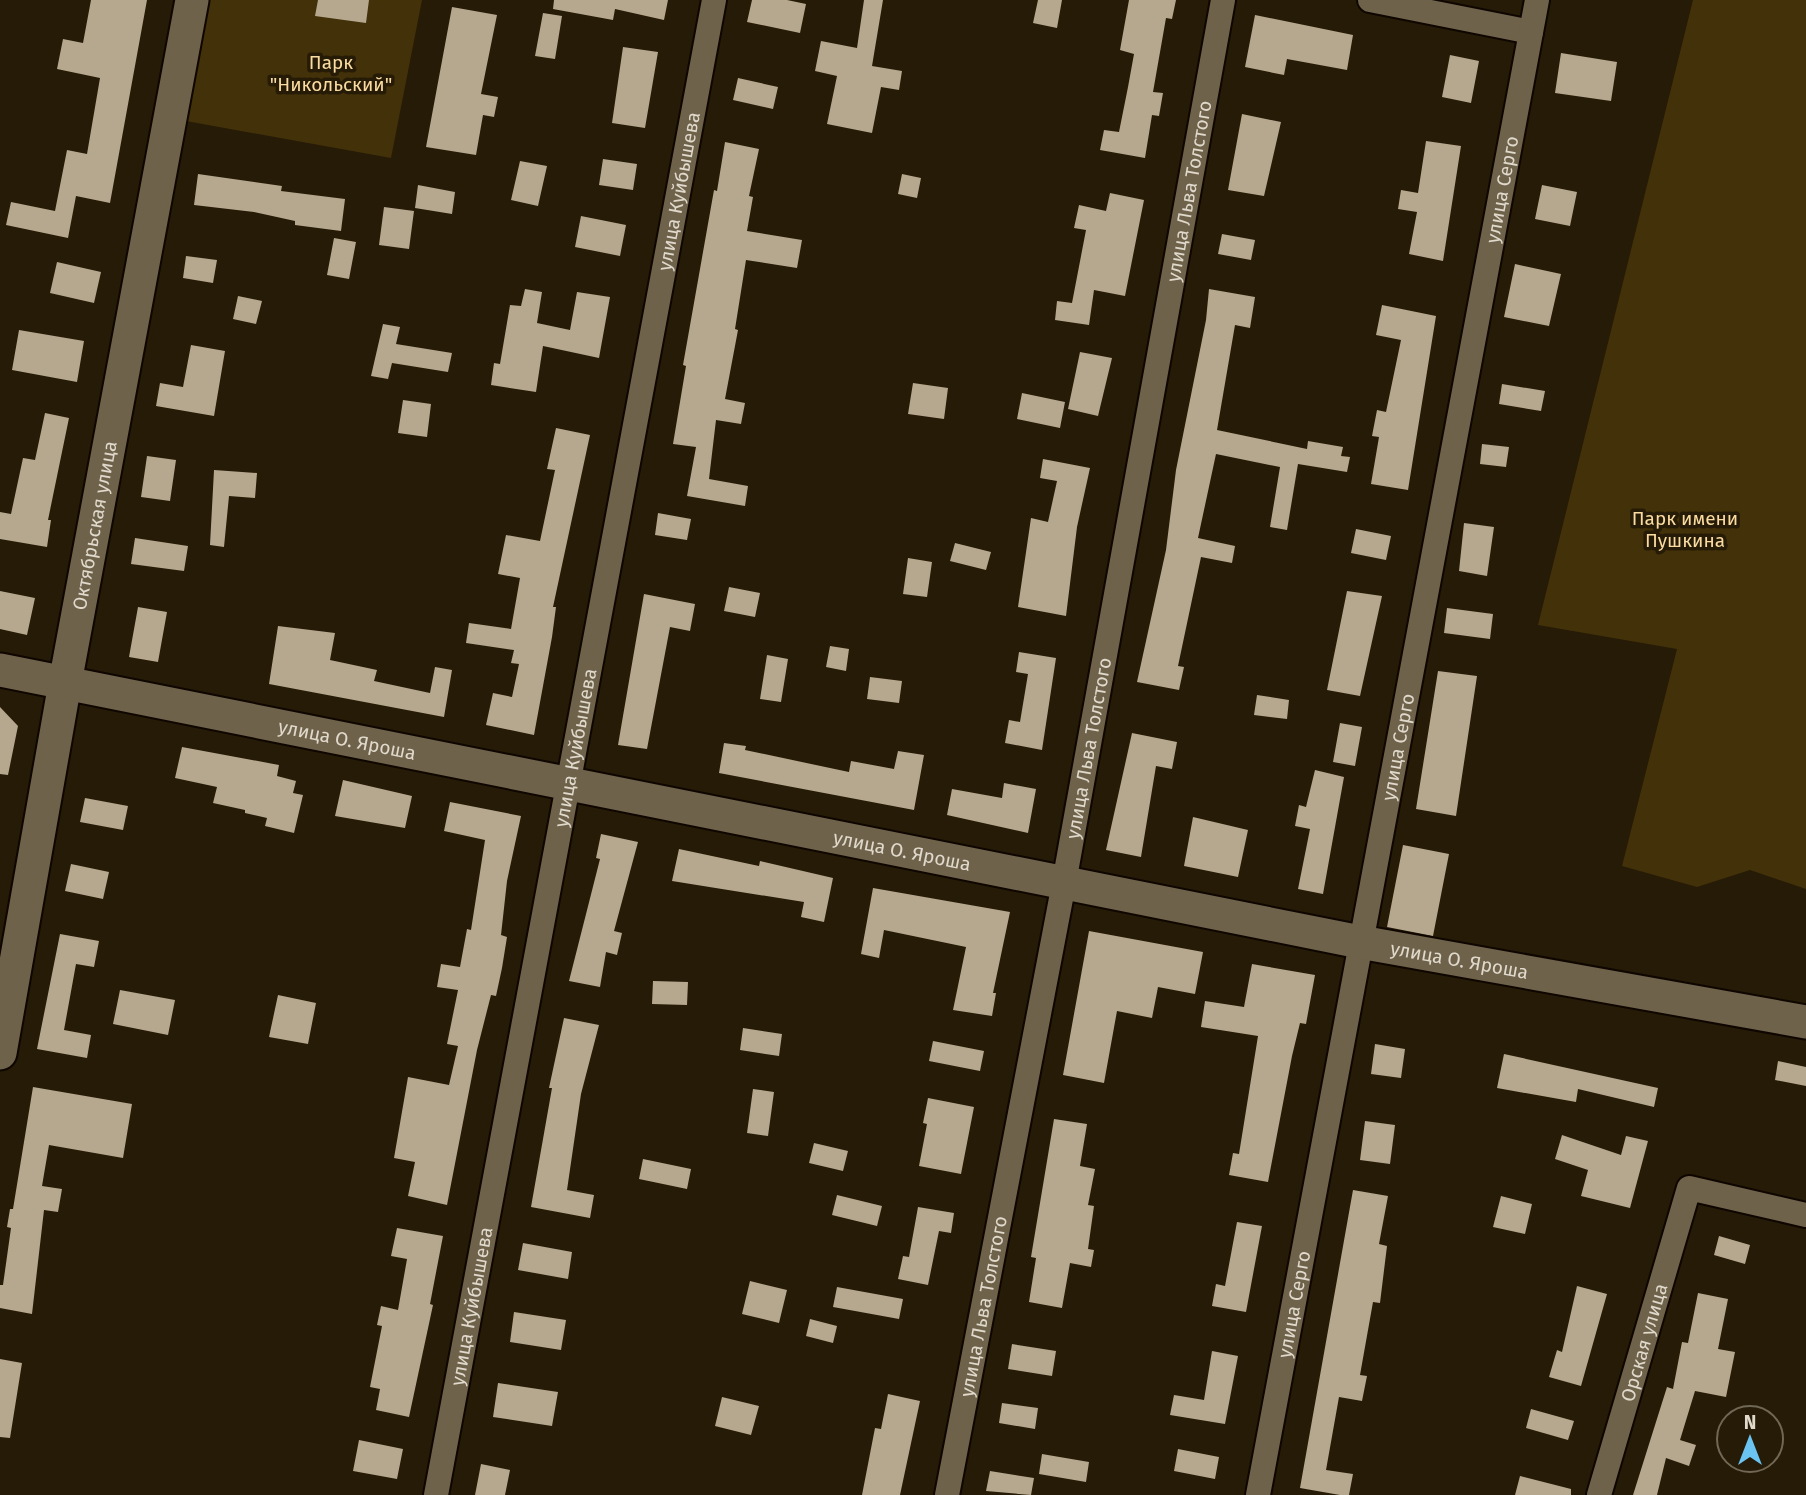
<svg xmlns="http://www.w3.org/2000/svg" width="1806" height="1495" font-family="'Fira Sans',sans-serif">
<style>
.green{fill:#433109}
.building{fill:#b6a88f}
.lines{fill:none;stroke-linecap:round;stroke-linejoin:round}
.street-casing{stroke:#0f0600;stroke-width:28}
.secondary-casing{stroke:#0f0600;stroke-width:37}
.street{stroke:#6e624a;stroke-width:24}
.secondary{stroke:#6e624a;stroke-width:33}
.labels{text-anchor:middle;stroke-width:7;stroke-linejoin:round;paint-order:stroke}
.park-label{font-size:19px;fill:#fadba1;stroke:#261b06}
.street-label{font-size:19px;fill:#e0d9cc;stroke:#261b06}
</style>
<rect width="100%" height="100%" fill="#261b06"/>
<path class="green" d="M209 0H422L391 158 186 121Z
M1693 0H1806V889L1750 870 1697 887 1622 866 1677 649 1538 625Z"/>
<path class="building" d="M91 0H147L110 203 76 196 68 238 6 225 11 202 55 211 67 150 87 154 100 78 57 69 63 39 83 43Z
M318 0H369L366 23 315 16Z
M554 0H668L664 20 615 9 613 20 553 9Z
M752 0H787L806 4 800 33 747 22Z
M864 0H883L872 66 902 71 899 90 881 87 872 133 827 124 837 76 815 71 821 41 857 48Z
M1038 0H1062L1057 28 1033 23Z
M1129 0H1176L1172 19 1166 18 1153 92 1163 93 1159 116 1152 115 1145 158 1100 150 1104 130 1119 132 1128 87 1134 54 1120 50Z
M452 7 497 15 481 94 498 97 494 117 483 115 476 155 426 147Z
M543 13 562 16 555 59 535 56Z
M1255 15 1353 35 1347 70 1287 59 1284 75 1245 67Z
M623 47 658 52 645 128 612 123Z
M1561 53 1617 62 1611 101 1555 93Z
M1450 55 1479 61 1471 103 1442 97Z
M738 78 778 87 773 109 733 100Z
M1242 114 1281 122 1264 196 1228 190Z
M1426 141 1461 146 1443 261 1409 254 1417 212 1398 209 1401 190 1418 193Z
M725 142 759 149 749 196 753 197 747 231 802 240 797 268 746 260 735 329 738 330 725 399 745 403 741 424 716 420 709 479 748 486 745 506 687 496 696 447 673 444 686 366 683 365 714 190 717 191Z
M603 159 637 164 633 190 599 185Z
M520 161 547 166 538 206 511 200Z
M198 174 282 186 281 191 345 199 341 231 295 225V221L254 212 194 205Z
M902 174 921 178 917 198 898 194Z
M418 185 455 192 452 214 415 208Z
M1542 185 1577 192 1570 226 1535 219Z
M1110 193 1144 200 1125 296 1094 290 1089 325 1055 320 1057 301 1072 303 1086 230 1074 228 1079 205 1106 211Z
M384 207 414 211 409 249 379 245Z
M581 216 626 225 620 256 575 247Z
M1222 234 1255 240 1251 260 1218 254Z
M334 238 356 242 349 279 327 275Z
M186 256 217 260 213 283 183 278Z
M57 262 101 272 94 303 50 293Z
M1515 264 1561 274 1549 326 1504 317Z
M525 289 542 292 537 323 570 330 577 292 610 297 599 358 543 346 536 392 491 385 494 363 500 364 510 305 521 306Z
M1209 289 1255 297 1250 328 1235 325 1217 430 1307 449 1308 441 1343 447 1341 456 1350 457 1347 472 1298 464 1287 530 1270 527 1280 467 1216 454 1198 538 1235 546 1232 563 1201 557 1178 666 1184 667 1179 690 1137 682 1166 550 1176 470 1206 320Z
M238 296 262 301 256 324 233 319Z
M1382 305 1436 316 1408 490 1371 484 1379 437 1372 436 1377 410 1386 412 1401 340 1376 335Z
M383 324 400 327 396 344 452 353 448 372 392 363 388 379 371 376Z
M19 330 84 341 77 382 12 370Z
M191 345 225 351 214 416 156 406 160 383 183 387Z
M1080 352 1112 358 1098 416 1068 409Z
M913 383 948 388 944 419 908 414Z
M1502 384 1545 391 1541 411 1499 404Z
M1022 393 1065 402 1060 428 1017 419Z
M403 400 431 404 427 437 398 433Z
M45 413 69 418 48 520H51L47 547 0 539V512L11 514 23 458 35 460Z
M556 428 590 435 553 607H556L552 637 534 735 486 725 493 693 512 697 519 664 511 663 514 650 466 643 469 623 511 629 520 578 498 574 506 535 540 541 555 470 547 469Z
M1482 444 1509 447 1506 467 1480 464Z
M147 456 176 460 170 501 141 497Z
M1043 459 1090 468 1077 527 1066 616 1018 607 1031 518 1048 522 1057 481 1040 478Z
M214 470 257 473 255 498 229 496 224 547 210 545Z
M658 513 691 519 687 540 655 535Z
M1464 523 1494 527 1487 576 1459 571Z
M1356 529 1391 536 1386 560 1351 553Z
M135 538 188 546 184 571 131 564Z
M955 543 991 552 986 570 950 561Z
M908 558 932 562 927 597 903 594Z
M729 587 760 593 755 617 724 611Z
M0 591 35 598 27 635 0 629Z
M1347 591 1382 596 1360 696 1327 690Z
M644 594 695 604 690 631 670 627 647 749 618 745Z
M138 607 167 612 158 662 129 657Z
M1447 608 1493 614 1490 639 1444 633Z
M278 626 335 633 330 660 377 670 374 681 430 693 435 667 452 670 444 717 269 684Z
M830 646 849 649 846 671 826 667Z
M1019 652 1056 658 1042 750 1005 743 1009 720 1020 722 1028 674 1016 672Z
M767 655 788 659 781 702 760 699Z
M1438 671 1477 676 1456 816 1416 809Z
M870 677 902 681 899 703 867 699Z
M1257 695 1289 700 1287 719 1254 715Z
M0 707 18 726 8 775 0 774Z
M1340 723 1362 727 1355 766 1333 762Z
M1132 733 1177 742 1172 769 1156 766 1141 857 1106 850Z
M724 743 746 746 745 750 849 772 851 761 894 769 898 751 924 755 914 810 719 773Z
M182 747 279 765 277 776 296 781 293 793 303 795 294 833 265 826 267 818 245 813V810L213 803 217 787 175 778Z
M1315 770 1344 777 1323 894 1298 889 1310 829 1295 826 1299 805 1306 807Z
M343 780 412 796 405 828 335 816Z
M1004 783 1036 789 1028 833 947 815 952 789 1002 798Z
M85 798 128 806 123 830 80 822Z
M450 802 521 816 507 881 501 935 507 937 502 968 496 996 491 995 477 1050 447 1205 408 1196 415 1162 394 1158 408 1077 449 1085 458 1046 447 1044 458 990 437 987 441 964 460 967 467 929 471 930 485 840 444 831Z
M1193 817 1248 830 1238 877 1184 866Z
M601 834 638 842 614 931 622 933 617 955 606 952 600 987 569 981 600 859 596 858Z
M1403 845 1449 854 1433 936 1387 927Z
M679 849 759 866 760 861 833 878 824 922 801 917 804 902 672 881Z
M71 864 109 872 103 899 65 891Z
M873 888 1010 912 993 993H996L992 1016 953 1010 966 947 884 930 879 958 861 954Z
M1089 931 1203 952 1195 994 1158 987 1152 1018 1117 1011 1104 1083 1063 1075Z
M60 934 99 941 94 967 76 964 64 1030 91 1035 87 1058 37 1049Z
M1252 964 1315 975 1306 1024 1300 1023 1292 1056 1268 1182 1229 1175 1233 1153 1239 1154 1258 1036 1201 1027 1205 1001 1244 1007Z
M653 981 688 982 687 1005 652 1004Z
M120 990 175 1000 168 1035 113 1024Z
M278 995 316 1003 308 1044 269 1037Z
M564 1018 599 1025 581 1094 567 1190 594 1195 590 1218 531 1207 552 1088H549Z
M743 1028 782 1034 779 1056 740 1050Z
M933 1041 984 1051 980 1071 929 1061Z
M1375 1044 1405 1049 1401 1078 1371 1074Z
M1504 1054 1658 1088 1654 1107 1578 1089 1576 1102 1497 1088Z
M1778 1061 1806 1067V1086L1775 1080Z
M33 1087 132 1104 123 1158 49 1145 42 1186 62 1189 58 1212 44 1210 32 1314 0 1308V1285H3L11 1228 7 1227 10 1209H13Z
M753 1089 774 1092 768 1136 747 1133Z
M928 1098 974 1107 961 1174 919 1166 927 1124 923 1123Z
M1054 1119 1087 1124 1080 1166 1095 1169 1088 1205 1094 1206 1088 1249 1094 1250 1091 1267 1070 1263 1062 1308 1029 1302 1036 1258 1031 1257Z
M1365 1121 1395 1125 1390 1164 1360 1160Z
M1562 1135 1621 1155 1626 1136 1648 1141 1630 1208 1581 1196 1588 1170 1555 1159Z
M814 1143 848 1151 843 1171 809 1163Z
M643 1159 691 1169 687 1189 639 1179Z
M1353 1190 1388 1196 1379 1244 1387 1246 1380 1303 1373 1302 1360 1375 1367 1376 1362 1401 1339 1397 1326 1470 1353 1474 1349 1495H1340L1300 1488Z
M837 1195 882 1206 877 1226 832 1215Z
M1501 1196 1532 1204 1525 1234 1493 1227Z
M918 1207 954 1213 951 1233 939 1231 928 1285 898 1279 903 1256 909 1257Z
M1237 1222 1262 1226 1246 1312 1212 1306 1216 1284 1225 1286Z
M397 1228 443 1236 430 1304 433 1305 409 1417 376 1410 380 1389 370 1387 382 1326 377 1325 381 1306 398 1310 407 1259 391 1256Z
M1719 1236 1750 1245 1745 1264 1714 1255Z
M523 1243 572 1252 568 1279 518 1270Z
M750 1281 787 1290 779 1323 742 1314Z
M1577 1286 1607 1294 1581 1386 1549 1377 1557 1350 1562 1352Z
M837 1287 903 1299 899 1319 833 1307Z
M1698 1293 1728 1299 1718 1349 1735 1352 1726 1397 1695 1391 1680 1440 1696 1445 1689 1466 1666 1458 1657 1495H1633L1667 1387 1673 1389 1682 1342 1688 1343Z
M514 1312 566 1320 561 1350 510 1342Z
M810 1319 837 1326 833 1343 806 1336Z
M1012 1344 1056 1351 1052 1376 1008 1369Z
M1212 1351 1238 1356 1225 1424 1170 1415 1174 1395 1204 1400Z
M0 1359 22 1363 10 1438 0 1437Z
M498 1383 558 1392 552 1426 493 1417Z
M888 1394 920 1401 900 1495H862L875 1428 881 1429Z
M722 1397 759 1406 751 1435 715 1426Z
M1002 1403 1038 1408 1035 1429 999 1423Z
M1531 1409 1574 1421 1568 1440 1526 1428Z
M359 1440 403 1449 397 1479 353 1471Z
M1178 1449 1219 1457 1215 1479 1174 1471Z
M1042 1454 1089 1462 1086 1482 1039 1474Z
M481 1464 510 1470 505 1495H475Z
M990 1471 1034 1478 1031 1495 986 1491Z
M1520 1476 1571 1489V1495H1515Z"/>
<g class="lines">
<defs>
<g id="street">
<path d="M1370 0 1531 32"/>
<path id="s1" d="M436 1495 714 0"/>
<path id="s2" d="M947 1495 1064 883 1223 0"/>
<path id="s3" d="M1258 1495 1537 0"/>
<path id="s4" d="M1599 1495 1689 1188 1806 1215"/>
</g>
<g id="secondary">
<path id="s5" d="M0 670 1360 942 1806 1022"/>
<path id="s6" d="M0 1053 65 683 192 0"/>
</g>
</defs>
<use href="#street" class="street-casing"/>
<use href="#secondary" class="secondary-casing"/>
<use href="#street" class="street"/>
<use href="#secondary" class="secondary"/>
</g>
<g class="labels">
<g class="park-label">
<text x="331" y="69">Парк<tspan x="331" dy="22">"Никольский"</tspan></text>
<text x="1685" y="525">Парк имени<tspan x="1685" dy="22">Пушкина</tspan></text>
</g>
<g class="street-label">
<text dy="7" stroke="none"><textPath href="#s1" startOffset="1326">улица Куйбышева</textPath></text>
<text dy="7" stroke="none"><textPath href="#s2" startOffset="1326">улица Льва Толстого</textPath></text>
<text dy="7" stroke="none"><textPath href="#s3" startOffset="1328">улица Серго</textPath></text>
<text dy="7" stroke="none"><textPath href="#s6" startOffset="536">Октябрьская улица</textPath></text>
<text dy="7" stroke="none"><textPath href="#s5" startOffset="354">улица О. Яроша</textPath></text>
<text dy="7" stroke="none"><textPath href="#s1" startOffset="760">улица Куйбышева</textPath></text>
<text dy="7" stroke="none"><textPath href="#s2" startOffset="760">улица Льва Толстого</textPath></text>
<text dy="7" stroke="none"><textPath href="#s3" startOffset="761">улица Серго</textPath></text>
<text dy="7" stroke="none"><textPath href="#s5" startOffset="920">улица О. Яроша</textPath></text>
<text dy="7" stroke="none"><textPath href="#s5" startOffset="1488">улица О. Яроша</textPath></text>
<text dy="7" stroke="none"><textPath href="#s1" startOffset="192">улица Куйбышева</textPath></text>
<text dy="7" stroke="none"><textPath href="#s2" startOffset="192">улица Льва Толстого</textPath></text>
<text dy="7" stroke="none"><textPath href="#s3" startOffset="194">улица Серго</textPath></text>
<text dy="7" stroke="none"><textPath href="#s4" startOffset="159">Орская улица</textPath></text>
</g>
</g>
<g transform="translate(1750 1439)"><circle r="33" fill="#261b06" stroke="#706755" stroke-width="2"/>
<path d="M0-5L12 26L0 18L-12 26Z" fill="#6ac3f1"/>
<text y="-10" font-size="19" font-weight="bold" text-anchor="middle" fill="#e0d9cc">N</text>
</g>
</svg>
